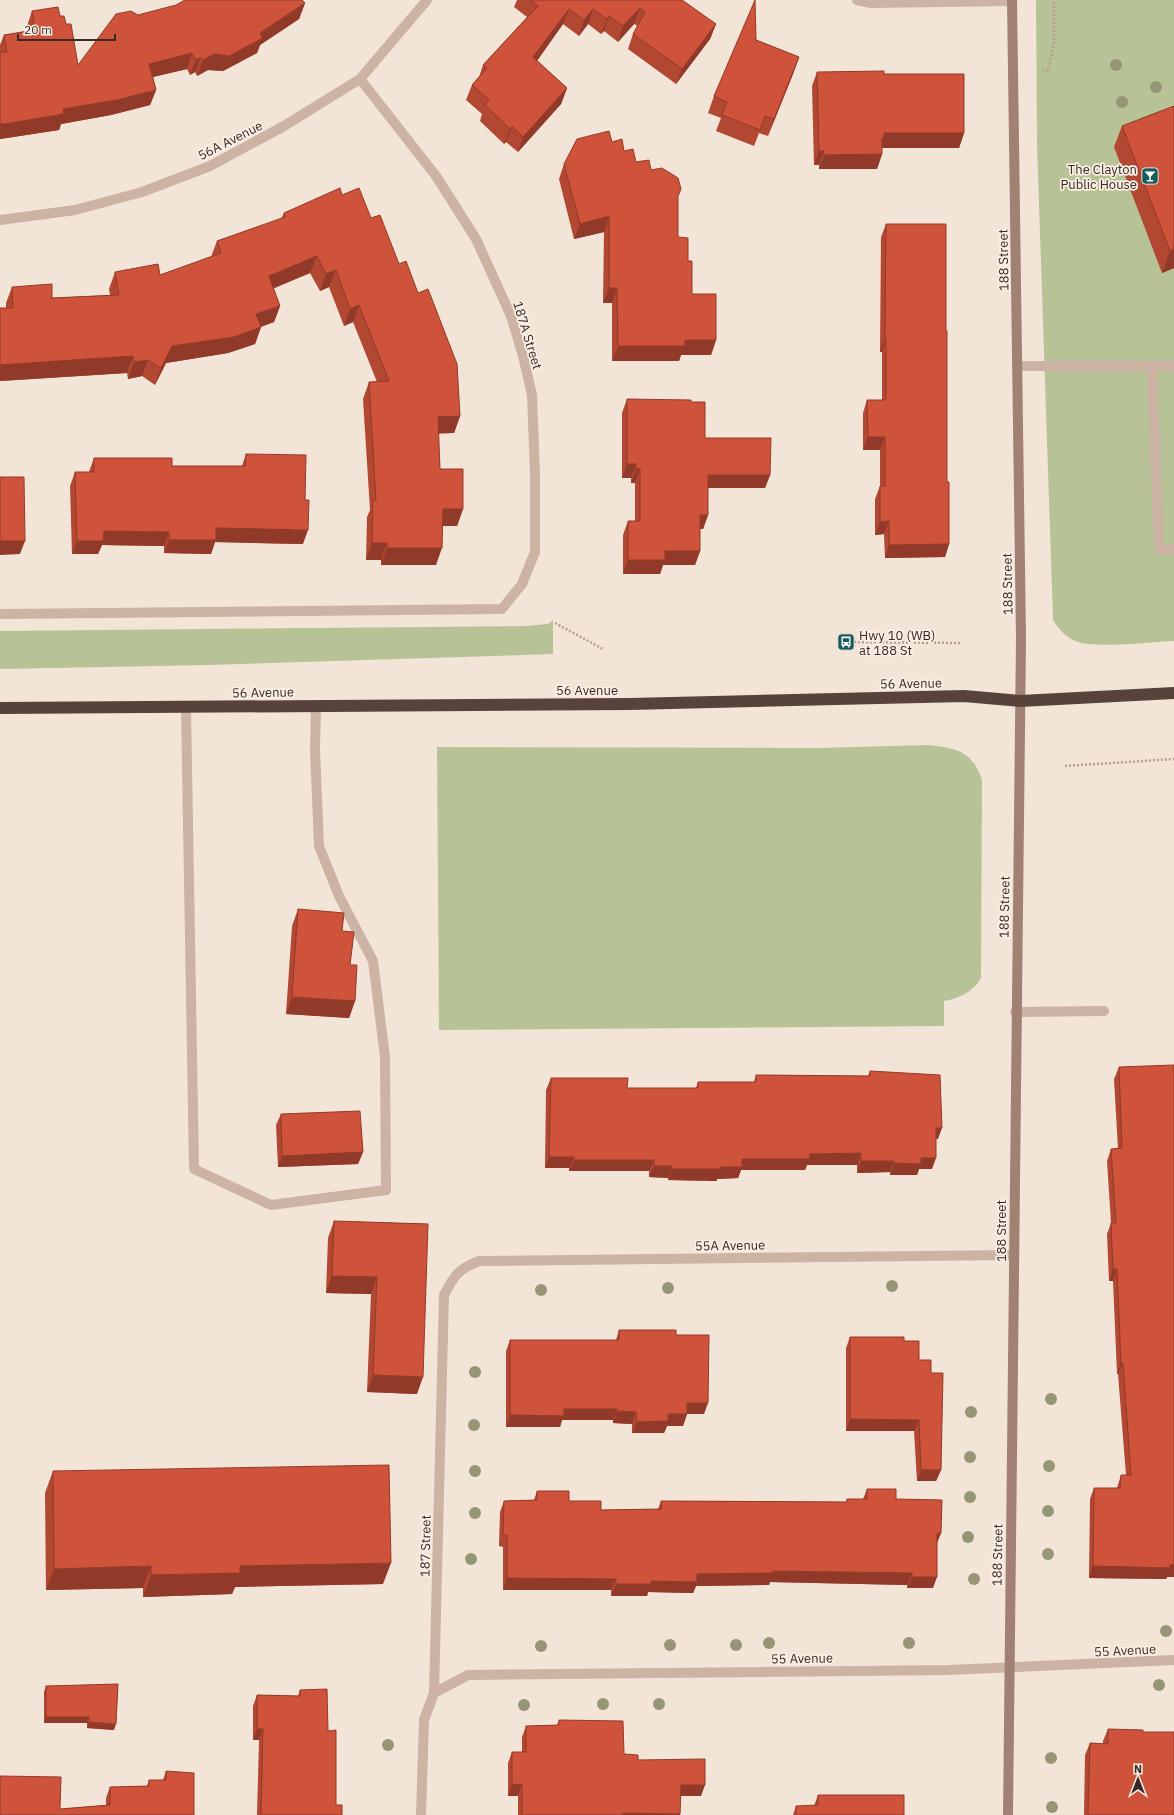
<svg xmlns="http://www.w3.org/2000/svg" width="1174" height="1815" font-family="'IBM Plex Sans',sans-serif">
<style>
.grass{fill:#b7c397}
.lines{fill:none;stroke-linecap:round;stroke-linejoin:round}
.path{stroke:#b89d8d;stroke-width:2.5;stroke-dasharray:2 2;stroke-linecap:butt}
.lane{stroke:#ccb3a3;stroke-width:10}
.street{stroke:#ccb3a3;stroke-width:10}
.secondary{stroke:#a08174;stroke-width:10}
.highway{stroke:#58433c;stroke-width:12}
.tree{fill:#969677}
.wall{fill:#b24732}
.shaded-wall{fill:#913a29}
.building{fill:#cf533a;stroke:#913a29}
.labels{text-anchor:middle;stroke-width:3.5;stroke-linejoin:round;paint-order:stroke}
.street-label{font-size:13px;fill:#362a26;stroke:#fbefe5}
.poi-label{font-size:13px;fill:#362a26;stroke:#fbefe5;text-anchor:end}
</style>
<rect width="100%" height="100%" fill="#f3e4d8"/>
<path class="grass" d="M1036 0H1174V641C1151 642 1095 649 1075 641 1066 637 1058 629 1053 620L1037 144Z
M553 620V654L210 665 0 669V631L526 626 548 624Z
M929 745C955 748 973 751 982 780L981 978C973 992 958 999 944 1001V1026L439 1030 437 747 817 748Z"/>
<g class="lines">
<path class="path" d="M1043 72 1048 70 1054 44V0
M555 623 603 649
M846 642 962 643
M1065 766 1174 759"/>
<path class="lane" d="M1017 366H1174
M1152 366 1159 550 1174 549
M186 708 194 1169 271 1205 386 1190 385 1057 373 961 339 896 319 846 315 750 316 705
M1015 1012 1104 1011"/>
<path class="street" d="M857 0 871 3 1012 1
M0 220 75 210 142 192 210 166 284 126 360 79 427 0
M0 614 502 609 522 584 535 552V475L532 395 523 356 511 316 476 239 436 176 360 79
M434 1693 468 1675 948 1670 1174 1660
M421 1815 424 1720 434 1693 444 1295C454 1276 458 1269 479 1261L1014 1255"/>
<path class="secondary" d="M1008 1815 1021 638 1012 0"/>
<path class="highway" d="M0 708 630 704 964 696 1020 701 1174 693"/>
</g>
<g class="tree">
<circle cx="1116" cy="65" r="6"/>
<circle cx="1156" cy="87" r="6"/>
<circle cx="1122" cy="102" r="6"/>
<circle cx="892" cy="1286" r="6"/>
<circle cx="668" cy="1288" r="6"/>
<circle cx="541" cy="1290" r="6"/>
<circle cx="475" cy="1372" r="6"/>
<circle cx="1051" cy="1399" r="6"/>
<circle cx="971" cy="1412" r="6"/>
<circle cx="474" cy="1425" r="6"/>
<circle cx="970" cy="1457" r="6"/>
<circle cx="1049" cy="1466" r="6"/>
<circle cx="475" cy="1471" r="6"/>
<circle cx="970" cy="1497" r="6"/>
<circle cx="1048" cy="1511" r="6"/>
<circle cx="475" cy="1513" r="6"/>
<circle cx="968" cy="1537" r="6"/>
<circle cx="1048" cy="1554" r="6"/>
<circle cx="471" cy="1559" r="6"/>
<circle cx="974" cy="1579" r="6"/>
<circle cx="1166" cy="1631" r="6"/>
<circle cx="769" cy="1643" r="6"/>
<circle cx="909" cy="1643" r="6"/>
<circle cx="670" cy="1645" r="6"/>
<circle cx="736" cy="1645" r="6"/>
<circle cx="541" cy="1646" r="6"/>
<circle cx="1159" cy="1685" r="6"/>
<circle cx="603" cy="1704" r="6"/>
<circle cx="659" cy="1704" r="6"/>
<circle cx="524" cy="1705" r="6"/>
<circle cx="388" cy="1745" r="6"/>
<circle cx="1051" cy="1758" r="6"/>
<circle cx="1052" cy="1807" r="6"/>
</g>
<path class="wall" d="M517 0H682L716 24 710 39 676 84 628 49 633 34 638 26 634 24 618 42 604 31 601 34 588 24 579 36 563 24 537 61 567 88 561 104 518 152 506 142 504 144 480 121 482 114 466 100 472 85 479 77 483 65 527 17 514 7Z
M305 3 299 19 260 45 257 53 223 71 208 70 197 76 195 72 190 75 187 69 153 77 156 90 150 105 111 115 61 124 59 130 0 139V45L4 35 27 31V26L32 11 60 16 66 24 78 65 138 15Z
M756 40 799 57 793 74 768 136 759 133 754 146 716 131 721 118 708 113 714 96Z
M817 72 884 74 964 133 959 148H882V154L877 169H819V165H814L812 86Z
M1174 106V268L1162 273 1114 147 1122 126Z
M612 142 624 151 636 162 651 170 678 199V237L688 261 692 294 716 340 711 355H681L679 361H612V303H603L604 232 574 239 559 179 564 164Z
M342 195 371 218 460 416 454 433H438L440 469 463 509 457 526H442L436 565H381V560H366L367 517 370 510 363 399 369 382H377L353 322 344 326 329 287 320 291 310 273 273 288 280 306 274 322 261 327 255 344 228 353 166 363 155 385 142 376 128 379 127 373 0 381V308H6V303L12 287 52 298 110 295 109 289 115 272 160 275 211 257 217 241 281 219 284 213Z
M886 224 946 331 947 482 949 544 945 557 885 558 884 534 875 535V499L880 486V450H863V413L867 400H882V352H880L881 237Z
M627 399 691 402 705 438 770 475 765 488H708V515L703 529H700V551L695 565H663L660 574H623V535L628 521H635V483H631V478H622V413Z
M246 454 303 544 215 542 211 554 164 553V546L102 545 98 554H72L70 486 75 472H89L94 458 172 466H242Z
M298 909 342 931 350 965 355 1001 349 1018 286 1014 292 926Z
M1119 1067 1167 1577 1166 1579 1089 1578 1090 1499 1094 1488H1117L1121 1475H1126L1118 1374H1117L1113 1281H1109L1107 1234 1111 1223 1107 1161 1111 1149H1118L1114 1079Z
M870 1071 938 1139H936L932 1169H919L917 1175H890V1172L857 1173V1165H807L805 1170H741L738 1178 717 1179V1181L668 1180V1178L649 1177V1171H569V1168H545L546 1090 551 1078 627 1088H696L698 1082H754L756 1075 868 1076Z
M281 1114 363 1152 358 1164 278 1167 276 1125Z
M334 1221 428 1224 417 1394 367 1392 371 1294 326 1293 328 1238Z
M619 1330 676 1335 704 1414H687L683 1426H667L664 1433H632V1424L613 1423V1420H562L560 1427H506V1351L510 1340H616Z
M850 1337 904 1341 919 1360 941 1470 936 1481H917L914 1431H846V1348Z
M53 1471 383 1584 235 1587 232 1594 143 1597V1588L46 1590 45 1493Z
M867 1489 896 1499 941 1533 937 1543 933 1588H907V1585L770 1582 769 1585 696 1586 693 1593 648 1592 647 1596H611V1590H503V1547L499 1546 500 1512 504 1501 534 1500 537 1491 601 1510 658 1509 661 1501 846 1502 847 1499H863Z
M46 1686 114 1730 87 1728V1723H44V1692Z
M300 1690 328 1731 336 1805 342 1815H257L259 1740H253V1706L257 1695 298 1696Z
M559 1720 624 1754 638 1760 701 1796H681L680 1815H518V1796H508V1763L512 1752H522V1737L526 1726 557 1725Z
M1108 1729 1143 1732 1174 1815H1084L1085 1755 1090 1743 1103 1744V1741Z
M166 1771 194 1815 60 1809 106 1805V1798L110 1787 147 1786 149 1780H163Z
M818 1795 904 1815H793L796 1806H814Z"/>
<path class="shaded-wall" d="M305 3 299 19 260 45 257 53 223 71 208 70 197 76 203 60 214 54 260 33Z
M640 8 634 24 618 42 623 26Z
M569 9 563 24 528 73 533 57Z
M593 9 588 24 579 36 584 20Z
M609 16 604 31 601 34 607 19Z
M716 24 710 39 676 84 682 69Z
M192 53 187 69 144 79 149 64Z
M201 57 195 72 190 75 196 60Z
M799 57 793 74 768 136 774 119Z
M567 88 561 104 518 152 523 137Z
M156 90 150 105 111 115 61 124 59 130 0 139V124L63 109Z
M512 126 506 142 504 144 510 129Z
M884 133H964L959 148H881L877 152Z
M819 151H824L819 165H814Z
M882 154 877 169H819L824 155Z
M609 216 604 232 574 239 580 224Z
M1174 249V268L1162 273 1170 251Z
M317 256 310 273 263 293 269 276Z
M336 270 329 287 320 291 326 274Z
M609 288H617L612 303H603Z
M359 305 353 322 344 326 350 309Z
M280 306 274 322 250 330 256 314Z
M261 327 255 344 228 353 166 363 155 385 161 368 172 346Z
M885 339H886L882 352H880Z
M685 340H716L711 355H681L679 361H612L618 346Z
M133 356 127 373 0 381V365Z
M148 360 142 376 128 379 134 362Z
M460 416 454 433 432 434 438 417Z
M868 437H885L880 450H863Z
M627 464H636L631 478H622Z
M636 469H640L635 483H631Z
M708 475H770L765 488H703Z
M443 509H463L457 526H437Z
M700 515H708L703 529H695Z
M889 521 884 534 875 535 880 522Z
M216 528 308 530 303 544 215 542 211 554 164 553 169 540Z
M104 531 169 532 164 546 102 545 98 554H72L77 541Z
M0 541H25L20 554 0 555Z
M372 543H387L381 560H366Z
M949 544 945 557 885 558 889 545Z
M387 548H442L436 565H381Z
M665 551H700L695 565H663L660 574H623L628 560Z
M292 997 355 1001 349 1018 286 1014Z
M936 1128H942L938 1139H932Z
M363 1152 358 1164 278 1167 282 1156Z
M861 1153 857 1165H807L805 1170H741L738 1178 717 1179V1181L668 1180 672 1169 721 1167 742 1159 810 1154Z
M549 1157H574L569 1168H545Z
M921 1158H936L932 1169H919L917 1175H890L894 1163Z
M574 1160H654L649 1171H569Z
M861 1161H894L890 1172 857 1173Z
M654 1166H672L668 1178 649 1177Z
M1113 1269H1117L1113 1281H1109Z
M332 1276 377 1277 371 1294 326 1293Z
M1121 1363H1123L1118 1374H1117Z
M373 1375 423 1377 417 1394 367 1392Z
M687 1403H708L704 1414H687L683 1426H667L664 1433H632L637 1422 668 1414Z
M564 1409H617L613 1420H562L560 1427H506L510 1415Z
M617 1411 636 1412 632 1424 613 1423Z
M850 1419 919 1420 914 1431H846Z
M921 1470H941L936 1481H917Z
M941 1533 936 1545 937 1534Z
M391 1563 383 1584 235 1587 232 1594 143 1597 151 1575 240 1566Z
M1174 1565V1577H1167L1166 1579 1089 1578 1093 1566Z
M151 1566 143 1588 46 1590 54 1569Z
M773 1571 912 1573 907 1585 770 1582 769 1585 696 1586 693 1593 648 1592 647 1596H611L616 1584 651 1581 697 1574Z
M912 1577H937L933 1588H907Z
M507 1578 616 1579 611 1590H503Z
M46 1717H89L87 1723H44Z
M89 1722 116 1724 114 1730 87 1728Z
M257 1729H263L259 1740H253Z
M522 1784 518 1796H508L512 1785Z
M681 1785H705L701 1796H677Z
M623 1813 680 1814V1815H622Z"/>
<path class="building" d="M185 0H302L305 3 260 33 263 38 229 56 214 54 203 60 201 57 196 60 192 53 149 64 156 90 117 100 63 109 64 114 5 124H0V52H7L4 35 35 30 32 11 58 7 60 16H64L66 24H71L78 65 116 14 131 11 138 15 176 5Z
M530 0H682L716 24 682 69 633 34 645 12 640 8 623 26 609 16 607 19 593 9 584 20 569 9 533 57 567 88 523 137 512 126 510 129 485 105 489 100 472 85 487 68 483 65 538 6Z
M755 0 756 40 799 57 774 119 765 116 760 130 722 115 727 102 714 96Z
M884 71V74H964V133H884V138H882V154L824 155V151H819L817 72Z
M1174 106V249L1170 251 1122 126Z
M609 131 612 142 622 139 624 151 633 149 636 162 649 160 651 170 662 168 678 178 681 189 678 196V237L688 238V261H692V294H716V340H685V346H618L617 288H609V216L580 224 564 164 577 139Z
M340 188 342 195 359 188 371 218 380 215 399 264 406 261 418 293 428 289 457 364 460 416 438 417 440 469H463V509H443L442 548H387V543H372L373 500H376L369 382 389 381 359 305 350 309 336 270 326 274 317 256 269 276 280 306 256 314 261 327 234 337 172 346 161 368 148 360 134 362 133 356 0 365V308H13L12 287 52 284V298L119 295 115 272 158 264 160 275 221 253 217 241 285 217 284 213Z
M886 224H946V331H947V482H949V544L889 545V521L880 522V486H885V437H868L867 400H885L886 398V339H885Z
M627 399 691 400V402H705V438H771L770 475H708V515H700V551H665V560H628V521H640V469H636V464H627Z
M246 454 306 455 305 500H309L308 530 216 528V540H169V532L104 531 103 541H77L75 472H94V458H172V466H245Z
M0 477H24L25 541H0Z
M298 909 344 913 342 931 354 932 350 965H357L355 1001 292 997Z
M1174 1065V1565H1170V1568L1093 1566 1094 1488H1120L1121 1475H1131L1123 1363H1121L1117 1269H1113L1111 1223H1116L1111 1149 1122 1148 1119 1067Z
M870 1071 940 1075 942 1128H936V1158H921V1164L894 1163V1161H861V1153L810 1154 809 1159H742V1167H721V1169H672V1166H654V1160H574V1157H549L551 1078H628L627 1088H698V1082H756V1075L870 1076Z
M360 1111 363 1152 282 1156 281 1114Z
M334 1221 428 1224 423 1377 373 1375 377 1277 332 1276Z
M619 1330H676V1335H709L708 1403H687V1414H668V1421L637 1422 636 1412 617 1411V1409H564V1416L510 1415V1340H619Z
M850 1337H904V1341H919V1360H931V1373H943L941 1470H921L919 1420 850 1419Z
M389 1465 391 1563 240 1566V1573L151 1575V1566L54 1569 53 1471Z
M867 1489H896V1499L942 1500 941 1533 937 1534V1577H912V1573L773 1571V1573L697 1574V1582L651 1581V1584H616V1579L507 1578V1535H503L504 1501 537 1500V1491H569V1501H601V1510L662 1509 661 1501 847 1502V1499H867Z
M118 1684 116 1724 89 1722V1717H46V1686Z
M327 1689 328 1731 336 1730V1805H342V1815H261L263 1729H257V1695L300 1696V1690Z
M559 1720 623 1721 624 1754 638 1755V1760L705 1759V1785H681L680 1814 623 1813V1815H522V1784L512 1785V1752H526V1726L559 1725Z
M1108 1729 1143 1730V1732H1174V1815H1088L1090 1743 1108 1744Z
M166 1771 194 1773V1815H0V1776L61 1777 60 1809 110 1805V1787L149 1786V1780H166Z
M818 1795H904V1815H796V1806L818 1805Z"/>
<defs>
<symbol id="bar-square" viewBox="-11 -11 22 22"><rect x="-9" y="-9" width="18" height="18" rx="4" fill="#185b5b" stroke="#fbefe5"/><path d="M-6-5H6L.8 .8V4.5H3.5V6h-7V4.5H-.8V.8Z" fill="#fff"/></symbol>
<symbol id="bus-square" viewBox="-11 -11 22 22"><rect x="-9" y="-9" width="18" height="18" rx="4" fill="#185b5b" stroke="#fbefe5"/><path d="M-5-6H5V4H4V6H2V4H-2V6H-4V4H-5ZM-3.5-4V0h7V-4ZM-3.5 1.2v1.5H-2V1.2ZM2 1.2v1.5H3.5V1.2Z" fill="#fff"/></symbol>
</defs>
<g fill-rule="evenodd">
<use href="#bar-square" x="1140" y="166" width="20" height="20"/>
<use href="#bus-square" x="836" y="632" width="20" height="20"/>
</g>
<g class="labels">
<g class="street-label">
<text transform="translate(230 140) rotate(-27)" y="5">56A Avenue</text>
<text transform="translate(1003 260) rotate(-91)" y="5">188 Street</text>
<text transform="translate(528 335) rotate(73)" y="5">187A Street</text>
<text transform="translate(1007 584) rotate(-91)" y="5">188 Street</text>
<text transform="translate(911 683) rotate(-1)" y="5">56 Avenue</text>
<text x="587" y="695">56 Avenue</text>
<text transform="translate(263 692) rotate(-1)" y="5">56 Avenue</text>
<text transform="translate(1004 907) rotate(-89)" y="5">188 Street</text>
<text transform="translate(1001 1231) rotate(-90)" y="5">188 Street</text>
<text transform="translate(730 1245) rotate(-1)" y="5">55A Avenue</text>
<text transform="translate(425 1546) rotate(-89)" y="5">187 Street</text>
<text transform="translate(997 1555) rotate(-89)" y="5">188 Street</text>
<text transform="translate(1125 1650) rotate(-3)" y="5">55 Avenue</text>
<text transform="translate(802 1658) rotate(-1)" y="5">55 Avenue</text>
</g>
<g class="poi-label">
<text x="1137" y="174">The Clayton<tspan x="1137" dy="15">Public House</tspan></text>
<text x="859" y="640" text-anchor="start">Hwy 10 (WB)<tspan x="859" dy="15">at 188 St</tspan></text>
</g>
</g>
<g transform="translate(1138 1779)" stroke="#fbefe5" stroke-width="3" paint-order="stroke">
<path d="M0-3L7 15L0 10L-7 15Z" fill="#362a26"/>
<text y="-6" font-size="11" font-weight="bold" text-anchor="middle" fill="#362a26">N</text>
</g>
<path d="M18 34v6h97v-6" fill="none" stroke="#362a26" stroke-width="2"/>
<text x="24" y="34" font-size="12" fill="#362a26" stroke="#fbefe5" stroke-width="3" paint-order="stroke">20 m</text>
</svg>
